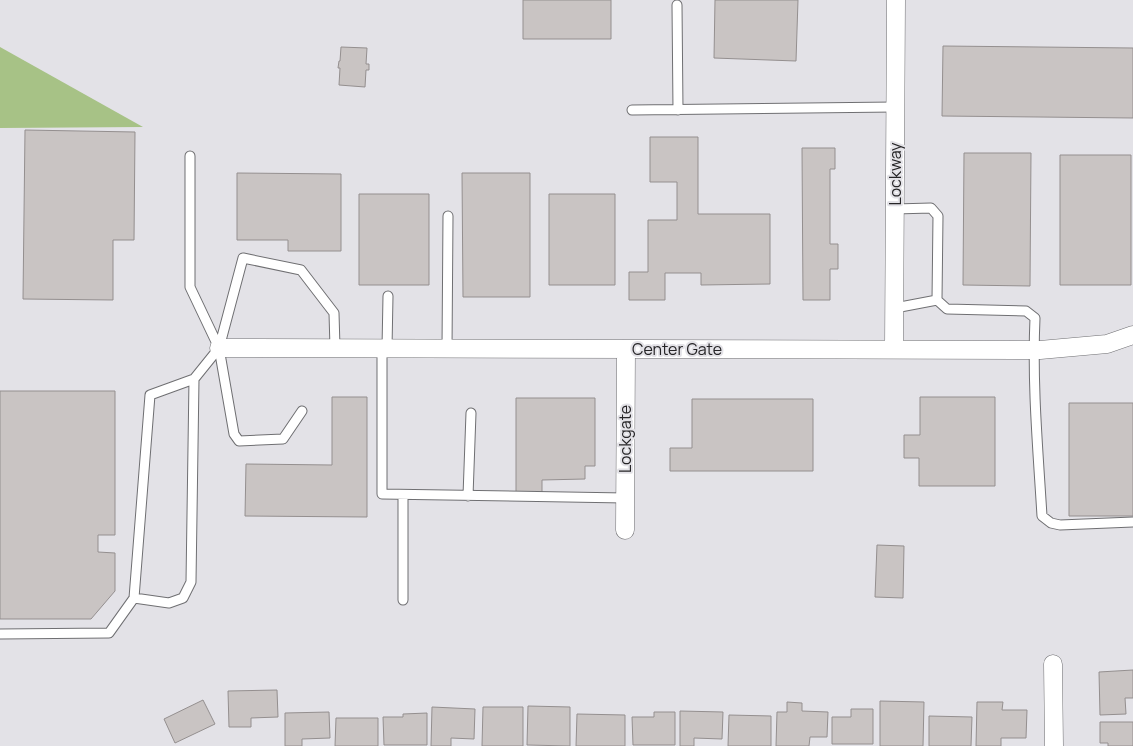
<svg xmlns="http://www.w3.org/2000/svg" width="1133" height="746" font-family="Manrope,sans-serif">
<style>
.green{fill:#a7c286}
.building{fill:#c9c4c3;stroke:#948f8f}
.lines{fill:none;stroke-linecap:round;stroke-linejoin:round}
.service-casing{stroke:#6f6f72;stroke-width:11}
.minor-casing{stroke:#6f6f72;stroke-width:19}
.service{stroke:#fff;stroke-width:9}
.minor{stroke:#fff;stroke-width:18}
.labels{text-anchor:middle;stroke-width:4;stroke-linejoin:round;paint-order:stroke}
.street-label{font-size:16px;fill:#262527;stroke:#e3e2e7}
</style>
<rect width="100%" height="100%" fill="#e3e2e7"/>
<path class="green" d="M0 47 143 127 0 128Z"/>
<path class="building" d="M523 0H611V39H523Z
M715 0H798L796 61 714 58Z
M943 46 1133 48V118L942 116Z
M341 47 367 48 366 64H369V70H366L365 87 339 85 340 68H338L339 61H340Z
M25 130 135 132 134 240H113V300L23 299Z
M650 137H698V214H770V284L701 285V273H665V300H629V272H648V220H677V182H650Z
M802 148H835V169H830V244H838V269H830V300H803Z
M964 153H1031L1030 286 963 285Z
M1060 155H1131V285H1060Z
M237 173 341 174V251H288V240H237Z
M462 173H530V297H463Z
M359 194H429V285H359Z
M549 194H615V285H549Z
M0 391H115V535H98V552L115 553V591L91 619H0Z
M332 397H367V517L245 516 246 464 332 465Z
M920 397H995V486H919V458H904V435H920Z
M516 398H595V466H585V479L542 480V495H516Z
M692 399H813V471H670V448H692Z
M1069 403H1133V516H1069Z
M877 545 904 546 903 598 875 597Z
M1133 670V698H1125L1126 714 1100 715 1099 672Z
M277 690 278 717 251 718V727H229L228 691Z
M203 700 215 724 175 743 164 719Z
M880 701 924 702 923 746H880Z
M787 702 802 703V711L828 712 827 737H810L809 746H776L777 712H787Z
M977 702H1003L1002 710H1027L1026 738H1001V746H976Z
M528 706 570 707V746L527 745Z
M432 707 475 709 474 739 451 738V746H431Z
M483 707H523V746H482Z
M851 709H873V744H832V717H851Z
M680 711 723 712 722 739 694 738V746H680Z
M329 712 330 738 302 739V746H285V713Z
M654 712H675V745H633L632 717H654Z
M427 713V745H384L383 717H403V714Z
M577 714 625 715V746H576Z
M729 715 771 716V746H728Z
M929 716 972 717 971 746H929Z
M336 718H378V746H335Z
M1100 722H1133V746H1108V743H1100Z"/>
<g class="lines">
<defs>
<path id="service" d="M677 5 678 110
M632 110 895 107
M190 156V287L219 348 234 434 239 441 283 439 302 411
M895 209 931 208 938 216 937 300 947 309 1026 311 1035 318C1032 384 1038 450 1042 516L1051 523 1060 525 1133 522
M895 308 937 300
M382 348V494L625 498
M387 348 388 296
M447 349 448 216
M403 495V600
M468 496 471 413
M134 598 169 603 183 598 191 582 194 379
M0 634 109 633 134 598 150 395 194 379 219 348 243 258 301 270 334 313 335 348"/>
<path id="minor" d="M219 348 1040 350 1107 344 1133 335
M894 349 896 0
M625 530 626 349
M1053 664 1054 746"/>
</defs>
<use href="#service" class="service-casing"/>
<use href="#minor" class="minor-casing"/>
<use href="#service" class="service"/>
<use href="#minor" class="minor"/>
</g>
<g class="labels">
<g class="street-label">
<text transform="translate(895 174) rotate(-90)" y="6">Lockway</text>
<text x="677" y="355">Center Gate</text>
<text transform="translate(625 439) rotate(-90)" y="6">Lockgate</text>
</g>
</g>
</svg>
